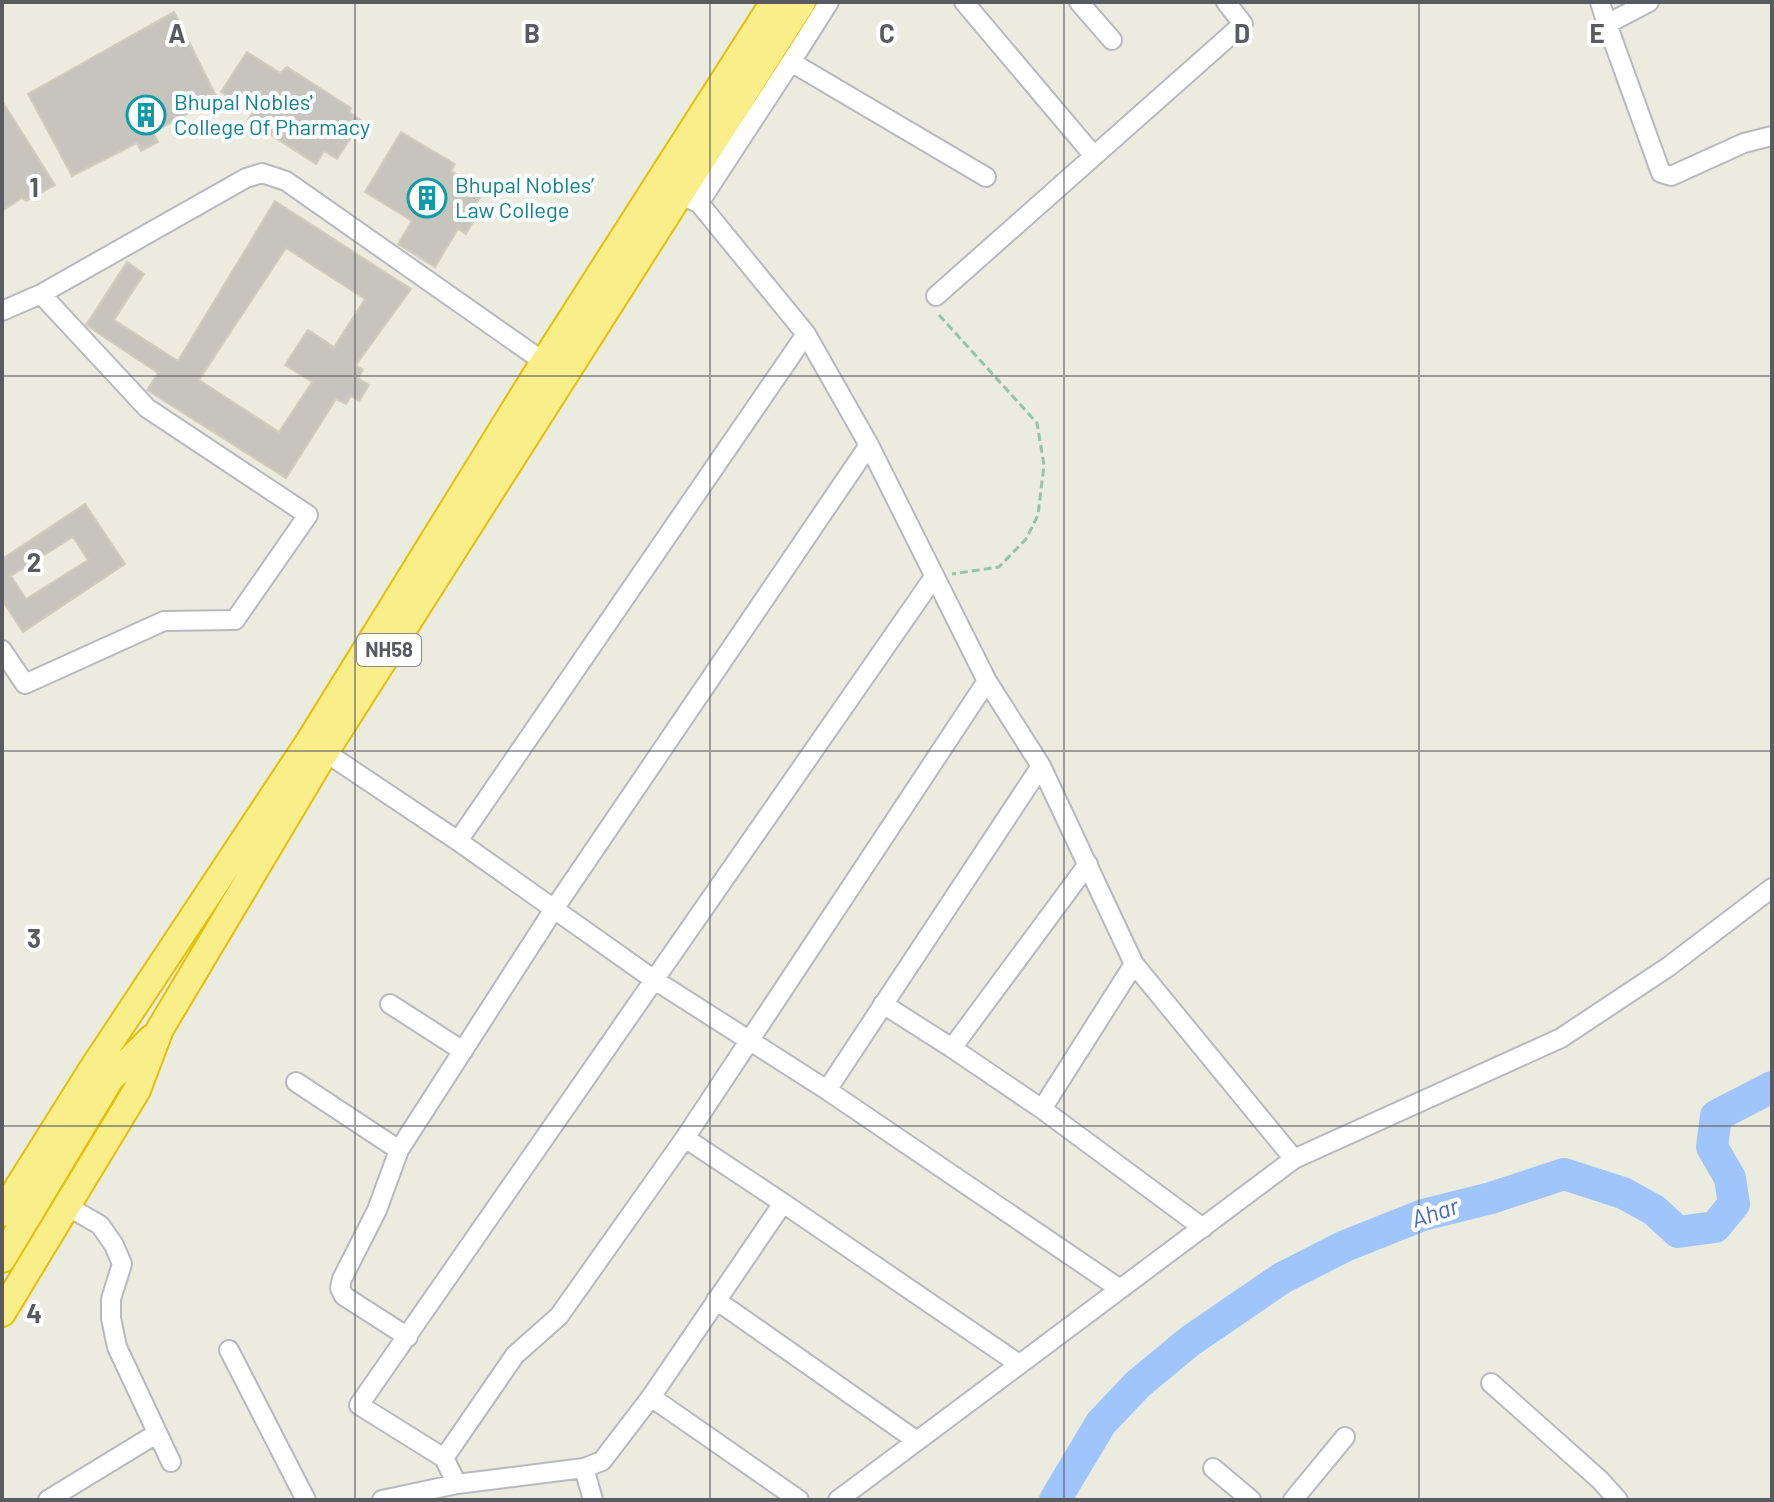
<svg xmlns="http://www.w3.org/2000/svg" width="1774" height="1502" font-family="Barlow,sans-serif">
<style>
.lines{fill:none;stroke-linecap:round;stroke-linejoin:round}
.river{stroke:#a0c5fc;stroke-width:32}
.building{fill:#c6c5bd;stroke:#d0cdbf;stroke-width:2;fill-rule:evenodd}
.minor-casing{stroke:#b8b9bf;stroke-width:22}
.highway-casing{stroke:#e3c108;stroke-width:30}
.path{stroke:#96c3aa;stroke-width:3;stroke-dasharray:8 4;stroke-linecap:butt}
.minor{stroke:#fff;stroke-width:18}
.highway{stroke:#f9ee8a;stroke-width:26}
.grid{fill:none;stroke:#595b61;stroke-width:2;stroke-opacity:0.55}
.labels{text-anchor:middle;stroke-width:8;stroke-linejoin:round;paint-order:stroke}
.shield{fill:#fff;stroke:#8b8c90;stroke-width:2}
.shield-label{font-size:20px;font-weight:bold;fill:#595b61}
.culture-label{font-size:22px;fill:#0d838f;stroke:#fff;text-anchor:start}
.water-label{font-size:24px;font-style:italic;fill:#446cbd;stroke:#fff}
.grid-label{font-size:26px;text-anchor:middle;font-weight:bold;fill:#595b61;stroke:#fff;stroke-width:8;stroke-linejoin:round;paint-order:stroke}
</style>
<rect width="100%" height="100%" fill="#ebebe0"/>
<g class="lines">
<path class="river" d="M1055 1500 1101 1423 1138 1384 1190 1341 1282 1278 1345 1246 1423 1215 1491 1198 1564 1174 1623 1193 1654 1210 1678 1232 1715 1227 1734 1204 1730 1178 1712 1147 1716 1116 1772 1087"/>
</g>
<path class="building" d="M174 12 217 98 153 132 158 142 141 151 137 143 72 176 28 94Z
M247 52 280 73 287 67 351 108 349 112 362 121 337 159 324 151 316 164 248 120 253 112 221 92Z
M2 101 55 185 26 201 22 198 2 211Z
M401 132 455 164 451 171 484 191 475 205 481 208 466 234 458 229 435 267 398 244 412 221 365 192Z
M275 201 411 289 356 365 363 370 358 378 369 385 359 401 351 396 346 404 336 399 286 478 147 390 158 373 86 325 127 262 144 274 114 320 178 361ZM286 248 365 299 334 347 308 330 285 365 312 382 279 432 199 380Z
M85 504 125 564 23 632 2 600V559ZM73 537 88 560 26 599 11 576Z"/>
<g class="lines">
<defs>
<path id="minor" d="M829 2 791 62 986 177
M964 2 1094 156
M1079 2 1112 40
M1600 2 1607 24 1649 2
M1607 24 1661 173 1671 176 1744 143 1772 136
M680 195 699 203 806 334 869 445 987 681 1041 766 1134 964 1294 1159 838 1500
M699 203 791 62
M936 296 1243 24 1226 2
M2 311 41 294 246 178 262 173 286 181 544 362
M2 650 25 684 164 621 235 620 308 515 147 408 41 294
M325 752 458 841 653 979 827 1090 1120 1289
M458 841 806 334
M1088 864 952 1048 1042 1109 1203 1228
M390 1004 463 1051
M883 1004 952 1048
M296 1082 399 1150 554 909 869 445
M827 1090 1041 766
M1042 1109 1134 964
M399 1150 377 1210 342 1279 340 1288 344 1296 408 1337
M1294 1159 1561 1038 1668 967 1772 888
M783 1203 1019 1364
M67 1206 100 1225 114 1245 122 1264 111 1299V1318L117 1347 171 1462
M716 1300 917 1441
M229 1350 306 1500
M1491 1383 1600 1480 1618 1500
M651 1397 799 1500
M444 1458 515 1355 559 1316 685 1138
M584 1468 593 1500
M1213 1468 1251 1500
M457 1484 444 1458 359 1405 934 577
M48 1500 156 1434
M382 1500 457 1484 584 1468 602 1461 651 1397 783 1203 685 1138 987 681
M1293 1500 1345 1437"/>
<path id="highway" d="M2 1213 93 1068 309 742 544 362 774 2
M2 1259 110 1079 152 1038
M2 1313 137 1090 160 1029 325 752 802 2"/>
</defs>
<use href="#minor" class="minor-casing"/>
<use href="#highway" class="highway-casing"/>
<path class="path" d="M939 315 1037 423 1044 465 1038 515 1026 539 999 567 952 574"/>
<use href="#minor" class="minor"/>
<use href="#highway" class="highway"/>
</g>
<path class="grid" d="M355 2V1500M710 2V1500M1064 2V1500M1419 2V1500M2 376H1772M2 751H1772M2 1126H1772"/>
<defs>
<symbol id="building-ring" viewBox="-11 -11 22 22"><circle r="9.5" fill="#fff" stroke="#0f9aa8" stroke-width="1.5"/><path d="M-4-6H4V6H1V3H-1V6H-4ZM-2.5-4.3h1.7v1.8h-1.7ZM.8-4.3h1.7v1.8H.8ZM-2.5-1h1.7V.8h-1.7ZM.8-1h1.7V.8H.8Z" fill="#0f9aa8"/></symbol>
</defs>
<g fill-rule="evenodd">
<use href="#building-ring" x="124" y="93" width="44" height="44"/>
<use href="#building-ring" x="405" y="176" width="44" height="44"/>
</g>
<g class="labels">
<rect class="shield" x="357" y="634" width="64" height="32" rx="6"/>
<g class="shield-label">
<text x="389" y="657">NH58</text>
</g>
<g class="culture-label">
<text x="174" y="110">Bhupal Nobles'<tspan x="174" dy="25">College Of Pharmacy</tspan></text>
<text x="455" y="193">Bhupal Nobles’<tspan x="455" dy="25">Law College</tspan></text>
</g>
<g class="water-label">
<text transform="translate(1435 1213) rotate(-18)" y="8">Ahar</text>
</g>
</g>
<g class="grid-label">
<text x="177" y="43">A</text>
<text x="532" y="43">B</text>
<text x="887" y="43">C</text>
<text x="1242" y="43">D</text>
<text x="1597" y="43">E</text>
<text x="34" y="197">1</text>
<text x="34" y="572">2</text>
<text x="34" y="948">3</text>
<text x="34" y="1323">4</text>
</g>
<rect width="1774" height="1502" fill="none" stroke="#595b61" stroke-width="8"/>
</svg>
